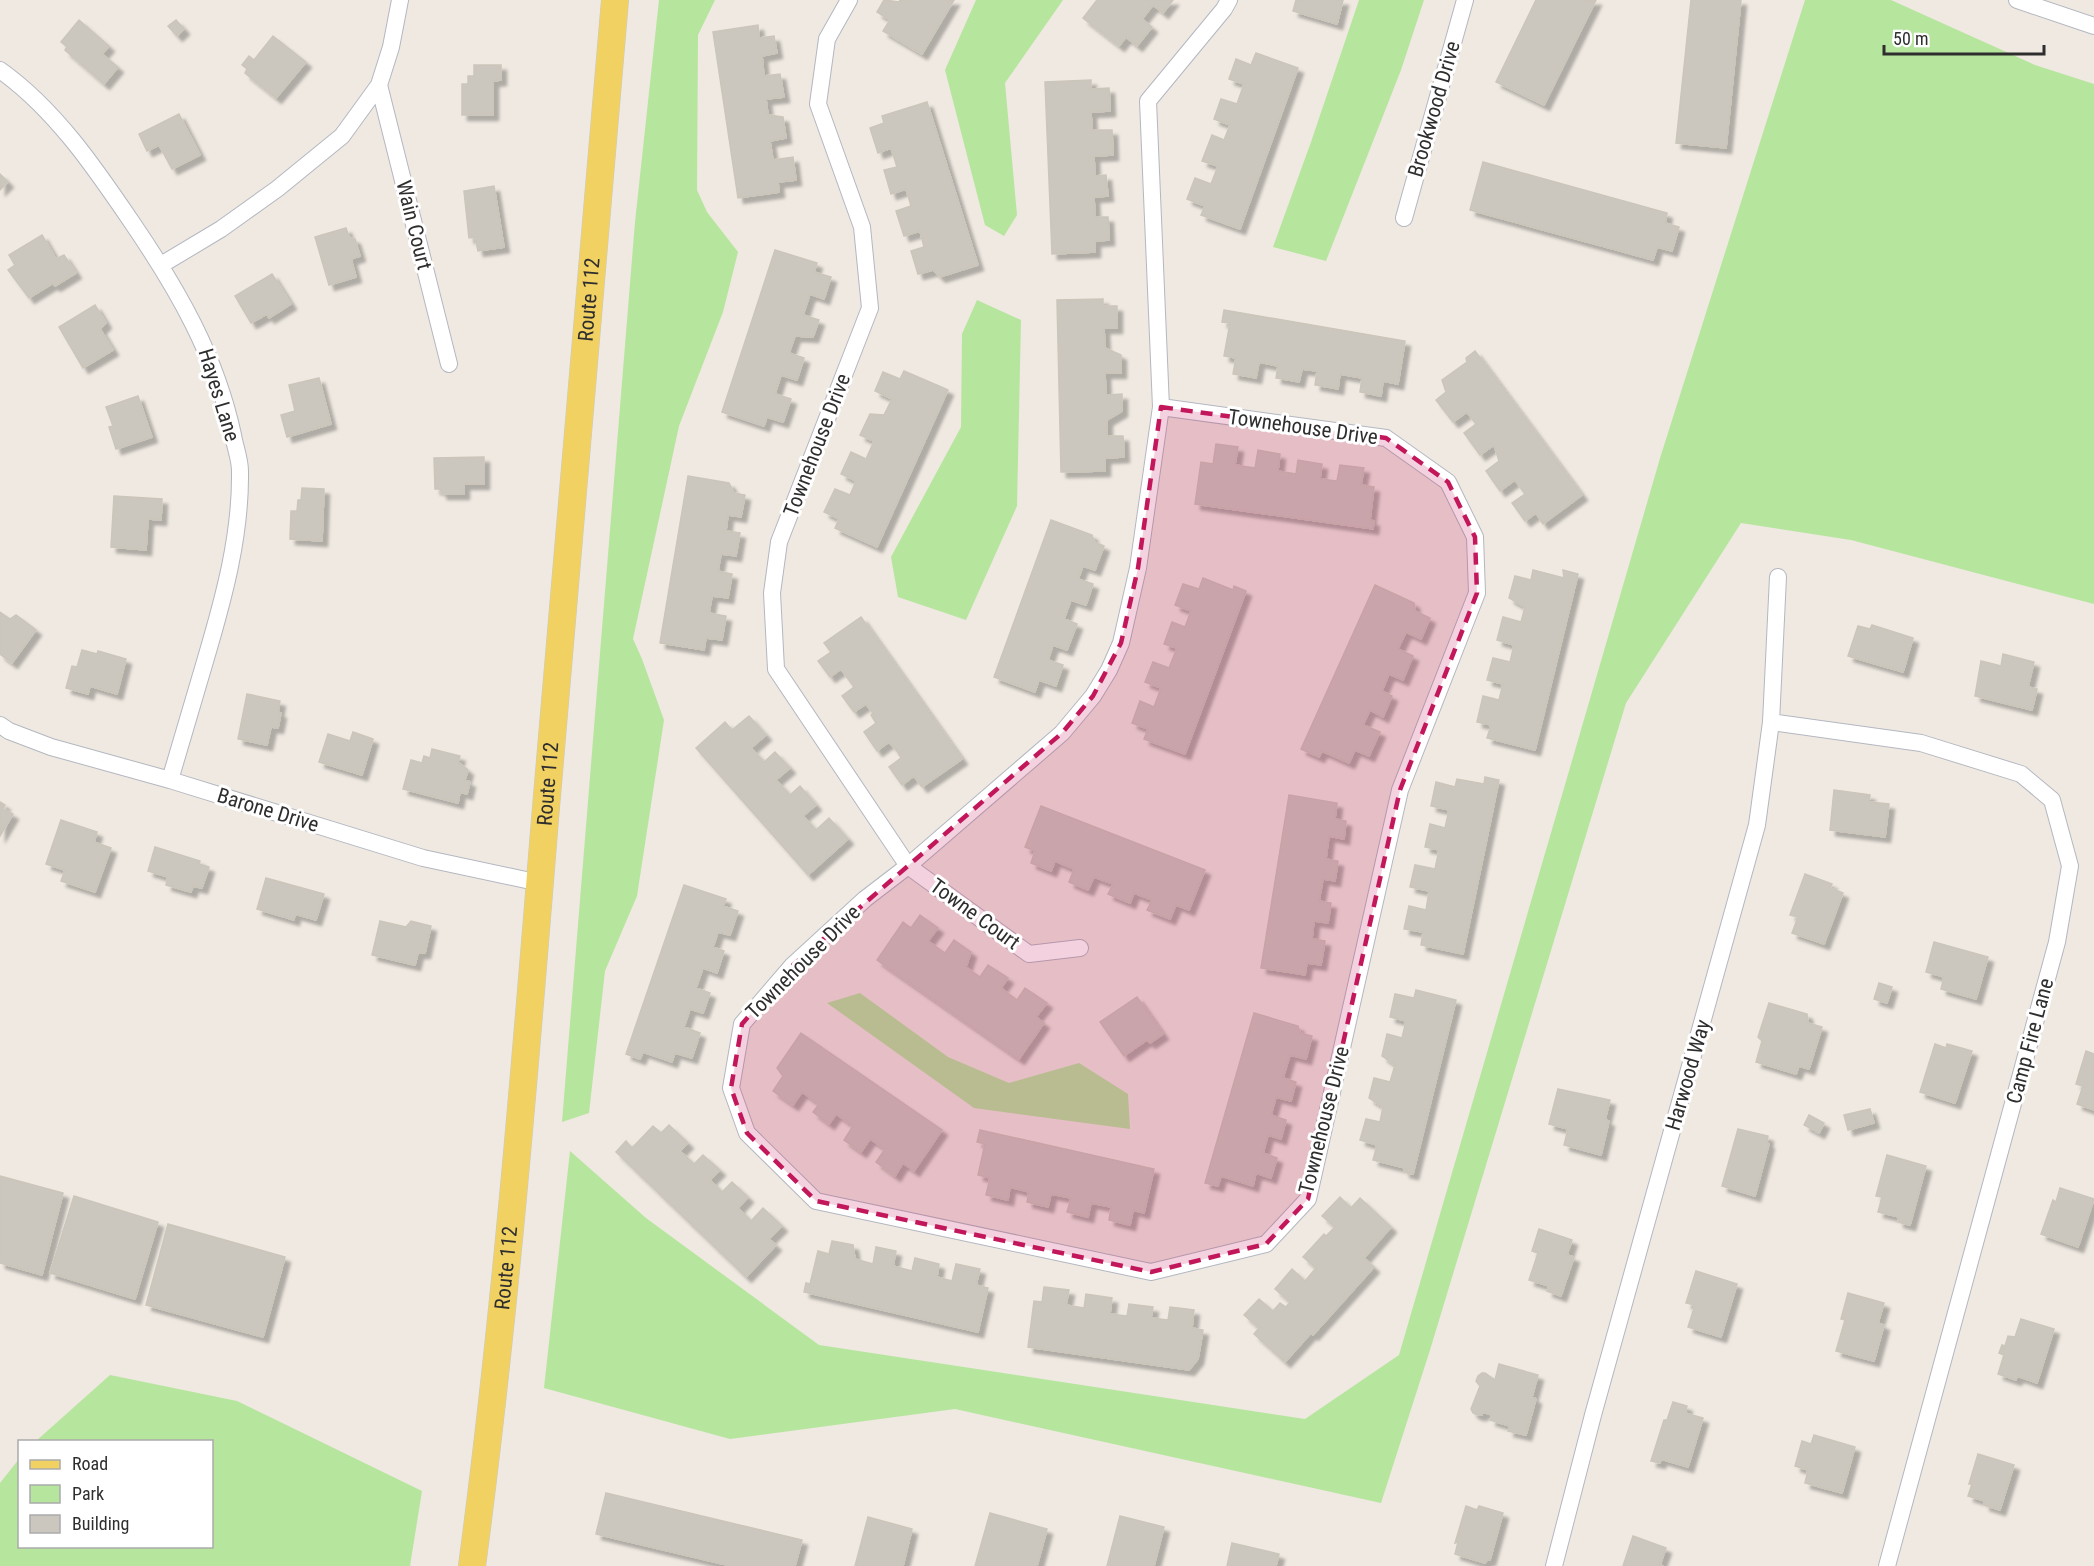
<svg xmlns="http://www.w3.org/2000/svg" width="2094" height="1566" font-family="'Roboto Condensed',sans-serif">
<style>
.green{fill:#b6e59e}
.building{fill:#cbc7bf;stroke:#cbc5ba;stroke-width:1.5;filter:url(#shadow)}
.lines{fill:none;stroke-linecap:round;stroke-linejoin:round}
.street-casing{stroke:#b4b7c1;stroke-width:18}
.primary-casing{stroke:#c9c9c9;stroke-width:28}
.street{stroke:#fff;stroke-width:16}
.primary{stroke:#f2d163;stroke-width:27}
.marked{fill:#c2185b;fill-opacity:0.2;stroke:#c2185b;stroke-width:4.5;stroke-dasharray:12 8;stroke-linejoin:round}
.labels{text-anchor:middle;stroke-width:6;stroke-linejoin:round;paint-order:stroke}
.street-label{font-size:21px;fill:#2e2e2e;stroke:#fff}
</style>
<defs>
<filter id="shadow"><feDropShadow dx="5.5" dy="5.5" stdDeviation="1.5" flood-color="#0004"/></filter>
</defs>
<rect width="100%" height="100%" fill="#efe9e1"/>
<path class="green" d="M659 0H715L698 35 697 190 707 212 738 252 723 312 679 426 633 639 642 659 664 720 637 896 605 971 589 1113 562 1122 635 222Z
M976 0H1063L1005 83 1017 215 1004 236 985 225 945 70Z
M1359 0H1424L1401 70 1326 261 1273 247 1311 142Z
M1805 0H1891L2035 65 2094 84V604L1851 540 1741 523 1626 703 1430 1350 1381 1503 955 1409 730 1439 544 1388 570 1151 646 1218 819 1345 1305 1419 1399 1355 1661 455Z
M977 300 1021 320 1017 506 966 620 898 597 891 557 961 427 962 334Z
M860 993 948 1057 1009 1083 1079 1063 1128 1094 1130 1129 974 1108 827 1003Z
M110 1375 237 1401 422 1491 410 1566H0V1483L19 1459 20 1546H212V1442L36 1441Z"/>
<path class="building" d="M884 0 899 2 900 0H954L922 54 883 31 890 20 877 12Z
M1097 0H1173L1163 13 1153 5 1142 19 1152 27 1137 46 1126 37 1119 46 1083 18Z
M1296 0H1343L1337 24 1293 11Z
M1536 0H1596L1544 105 1496 82Z
M1691 0H1741L1726 148 1676 143Z
M79 20 109 46 102 54 118 67 104 84 65 50 67 47 61 42Z
M176 20 184 29 177 36 168 26Z
M758 25 759 38 774 36 777 53 762 56 764 76 780 74 784 97 766 99 768 115 783 117 786 138 770 141 773 160 793 157 796 180 778 182 779 192 738 198 713 32Z
M273 36 306 62 276 98 245 73 247 69 242 65 249 56 254 60Z
M1256 53 1298 68 1240 229 1201 215 1205 206 1187 199 1195 178 1211 184 1218 166 1202 161 1212 135 1224 140 1230 125 1214 119 1221 99 1237 104 1244 84 1229 79 1236 59 1251 65Z
M474 65H501V80L493 81V115H462V84H468V76H474Z
M1091 80V89L1109 88 1110 111 1091 112 1092 130H1112L1113 155 1094 156 1095 176 1106 175 1108 196 1094 197 1095 217H1108L1109 240 1095 241V252L1052 254 1045 82Z
M927 102 978 265 940 277 933 270 918 274 911 251 924 247 920 231 904 236 896 211 911 206 906 189 891 194 884 170 897 167 891 148 878 153 870 128 884 123 882 116Z
M179 114 200 155 172 169 159 145 147 151 139 134Z
M1483 162 1667 213 1665 223 1679 227 1672 251 1657 247 1653 260 1470 210Z
M0 174 8 182 0 190Z
M494 186 504 247 478 251 475 237 469 238 464 191Z
M346 228 349 237 355 239 360 256 351 259 356 277 329 285 315 237Z
M42 235 56 259 64 255 76 273 55 286 53 283 29 298 8 270 15 265 9 255Z
M775 250 817 263 814 272 831 277 824 299 810 294 803 315 819 320 813 337 795 336 789 353 804 358 797 380 781 375 775 394 791 399 783 422 767 417 764 426 722 412Z
M272 274 291 304 269 318 267 314 251 323 235 296Z
M1103 299V306H1117V328H1104L1105 348 1121 355V373H1105L1106 395 1122 394V411L1107 420V436H1123L1124 457 1105 458V471L1061 472 1057 300Z
M95 305 106 323 100 329 113 350 83 368 59 327Z
M1224 310 1405 341 1398 384 1383 381 1381 396 1360 392 1362 378 1340 374 1338 389 1315 385 1317 371 1302 369 1299 382 1276 378 1278 366 1259 362 1256 378 1233 374 1236 358 1224 356 1230 323 1222 322Z
M1475 351 1582 495 1543 524 1536 513 1525 521 1512 503 1525 494 1515 480 1500 491 1486 471 1499 461 1494 445 1480 455 1464 433 1476 424 1467 412 1453 422 1436 400 1446 392 1442 380 1467 362 1466 358Z
M904 371 948 390 877 547 835 528 839 519 824 512 835 489 850 495 856 481 841 474 851 452 866 459 874 441 860 435 870 414 884 415 892 399 875 391 883 372 900 379Z
M319 378 331 424 287 437 281 415 295 411 289 385Z
M138 396 152 437 116 449 109 427 113 426 106 407Z
M1216 444 1238 447 1235 465 1255 468 1258 450 1280 454 1278 471 1296 474 1298 460 1322 464 1320 479 1337 481 1340 465 1364 468 1361 485 1374 487 1370 520 1374 521 1373 529 1195 504 1201 462 1213 464Z
M484 457V484H464V494H442L440 489H435L434 458Z
M688 476 729 483 734 493 745 495 741 517 728 515 726 531 740 533 736 556 721 554 718 571 732 574 728 598 712 596 709 613 726 616 722 640 706 638 704 650 660 643Z
M302 488 324 489 322 541 290 539 291 511H297L298 500H301Z
M114 496 162 499 161 520 148 519 146 550 111 547Z
M1051 520 1092 535 1094 542 1104 546 1095 570 1083 566 1078 579 1093 584 1086 605 1071 600 1064 619 1077 624 1067 650 1053 645 1048 660 1063 665 1056 686 1039 680 1035 692 994 677Z
M1533 570 1564 578 1563 570 1578 574 1535 750 1487 738 1491 725 1477 722 1483 696 1499 700 1503 684 1487 680 1493 658 1510 662 1514 645 1497 640 1503 617 1521 622 1525 607 1509 598 1515 576 1531 580Z
M1203 578 1233 590 1234 586 1246 591 1185 754 1144 739 1148 729 1132 723 1140 701 1154 707 1161 688 1145 682 1153 662 1169 668 1177 648 1164 644 1172 622 1185 627 1191 611 1175 605 1183 584 1199 589Z
M1375 585 1414 603 1415 611 1430 618 1421 639 1406 632 1398 649 1413 656 1403 680 1389 674 1382 691 1392 696 1383 717 1370 710 1363 725 1380 732 1369 756 1355 750 1349 763 1322 751 1319 757 1301 749Z
M0 612 10 619 16 615 36 630 12 663 0 654Z
M861 617 962 759 922 787 914 776 902 785 889 767 901 758 897 751 889 742 877 751 864 732 876 723 871 715 873 713 866 704 854 712 842 696 854 687 841 669 830 677 818 661 831 652 824 643Z
M1872 625 1913 638 1903 672 1848 656 1858 626 1870 629Z
M82 650 97 654 98 651 126 659 117 694 90 686 88 694 66 688 72 666 77 667Z
M2003 654 2034 662 2028 687 2037 689 2032 710 1975 696 1981 661 2001 666Z
M247 694 280 701 278 712 281 713 278 728 271 727 267 745 238 739Z
M749 716 766 735 751 748 764 762 775 752 790 768 776 780 790 795 800 786 816 805 803 816 816 830 829 818 848 839 808 875 696 748 725 722 732 730Z
M353 732 373 739 362 775 319 762 328 734 350 741Z
M432 749 460 756 458 762 468 770 465 780 470 782 467 794 460 792 458 803 403 789 411 760 422 763 424 756 430 758Z
M1485 777 1499 780 1463 954 1421 945 1423 932 1404 929 1409 906 1426 910 1429 891 1410 887 1415 865 1435 869 1439 850 1425 847 1430 824 1445 828 1449 810 1431 806 1436 782 1455 787 1457 779 1484 784Z
M1834 790 1870 795 1869 802 1889 804 1885 837 1830 830Z
M1289 795 1337 803 1335 819 1346 821 1344 839 1329 836 1326 859 1338 861 1335 881 1323 879 1319 901 1331 903 1328 923 1314 921 1312 939 1325 941 1321 965 1307 963 1305 975 1261 968Z
M0 802 5 805 3 809 13 814 0 836Z
M1041 806 1205 870 1189 910 1176 905 1170 919 1147 910 1152 900 1134 893 1130 903 1108 894 1113 884 1094 877 1088 890 1069 882 1074 869 1055 861 1051 871 1031 863 1035 851 1025 847Z
M61 820 97 832 94 842 111 848 95 892 61 881 65 870 46 864Z
M155 847 200 861 199 864 209 867 202 888 193 886 191 892 166 885 168 877 148 871Z
M1805 874 1832 884 1830 888 1843 893 1824 944 1792 933 1798 917 1790 915Z
M266 878 324 894 316 920 295 914 294 920 257 909Z
M684 885 726 899 723 906 738 911 730 935 718 932 713 947 724 951 717 973 703 968 696 988 710 993 703 1013 690 1009 684 1027 700 1033 692 1058 675 1053 672 1062 643 1052 640 1059 626 1054Z
M920 915 938 928 928 941 945 953 954 940 971 952 966 967 980 977 988 965 1008 978 1001 988 1017 1000 1025 988 1047 1003 1036 1017 1044 1023 1019 1059 877 960 903 922 911 928Z
M380 921 406 927 411 921 431 926 425 953H418L415 965 372 955Z
M1934 942 1988 957 1976 999 1941 989 1944 977 1926 972Z
M1879 983 1892 987 1887 1003 1874 999Z
M1416 990 1456 1000 1413 1174 1404 1172 1405 1168 1373 1160 1377 1145 1360 1140 1366 1119 1380 1122 1383 1107 1369 1098 1374 1078 1390 1082 1395 1065 1382 1056 1387 1034 1402 1038 1406 1021 1390 1017 1395 994 1414 998Z
M1137 997 1163 1034 1150 1043 1147 1040 1124 1056 1100 1022Z
M1769 1003 1807 1014 1808 1023 1822 1027 1809 1069 1799 1066 1796 1074 1756 1062 1762 1041 1758 1037Z
M1254 1013 1298 1026 1300 1033 1312 1036 1306 1059 1290 1055 1283 1078 1296 1082 1291 1101 1276 1097 1271 1115 1286 1120 1281 1139 1268 1135 1263 1153 1277 1158 1271 1178 1256 1173 1253 1186 1221 1176 1218 1186 1205 1183Z
M801 1033 942 1130 914 1171 903 1163 895 1176 876 1162 885 1149 870 1139 861 1152 844 1140 853 1126 836 1114 829 1124 813 1112 819 1104 802 1092 793 1105 773 1091 783 1076 777 1068Z
M1935 1044 1946 1048 1947 1044 1972 1051 1955 1103 1920 1092Z
M2086 1051 2094 1054V1110L2077 1104 2083 1086 2076 1084Z
M1558 1089 1610 1100 1605 1120 1609 1121 1601 1155 1564 1145 1568 1129 1549 1124Z
M1870 1109 1874 1123 1848 1130 1844 1115Z
M1809 1115 1824 1123 1819 1133 1804 1125Z
M669 1125 688 1143 680 1151 694 1164 703 1155 720 1170 710 1180 722 1192 732 1182 748 1197 738 1208 751 1221 763 1208 782 1226 769 1239 776 1245 746 1277 616 1152 626 1141 632 1148 653 1126 661 1133Z
M1738 1129 1768 1136 1767 1142 1769 1144 1755 1196 1722 1186Z
M980 1130 1154 1169 1144 1213 1133 1210 1130 1225 1109 1220 1111 1207 1091 1203 1088 1217 1067 1212 1071 1198 1051 1194 1048 1207 1027 1202 1029 1192 1010 1187 1008 1200 986 1195 990 1178 978 1175 985 1144 977 1142Z
M1887 1155 1926 1166 1910 1225 1898 1222 1899 1217 1878 1212 1882 1197 1876 1196Z
M0 1176 63 1193 42 1275 0 1263Z
M2060 1188 2094 1199 2078 1247 2041 1234 2053 1200 2056 1202Z
M74 1196 158 1222 135 1299 50 1273Z
M1340 1197 1351 1208 1360 1198 1391 1227 1364 1258 1374 1267 1313 1335 1311 1333 1285 1362 1254 1334 1259 1328 1244 1315 1259 1299 1273 1311 1280 1303 1286 1307 1290 1302 1275 1289 1292 1269 1305 1281 1316 1268 1303 1257 1324 1234 1326 1236 1335 1227 1322 1216Z
M168 1224 285 1257 263 1337 146 1305Z
M1539 1229 1572 1240 1567 1255 1574 1257 1561 1296 1547 1291 1549 1286 1529 1280 1538 1253 1532 1251Z
M832 1241 853 1245 855 1259 873 1264 876 1247 896 1251 893 1266 912 1271 915 1258 939 1264 937 1277 952 1281 956 1264 980 1269 976 1285 988 1288 978 1332 804 1292 806 1283 810 1284 818 1251 829 1254Z
M1696 1271 1737 1284 1721 1337 1688 1327 1695 1305 1686 1303Z
M1044 1287 1069 1290 1066 1305 1084 1308 1086 1294 1112 1298 1110 1314 1127 1316 1129 1304 1153 1307 1151 1318 1168 1320 1170 1307 1194 1310 1192 1328 1203 1330 1198 1359 1189 1370 1028 1347 1034 1301 1042 1302Z
M1848 1293 1884 1303 1878 1323 1884 1325 1874 1361 1836 1351 1845 1320 1841 1319Z
M2021 1319 2054 1329 2037 1383 2017 1376 2016 1380 1998 1374 2004 1355 1999 1353 2002 1345 2005 1346 2008 1336 2015 1337Z
M1499 1364 1538 1375 1532 1397 1536 1399 1526 1435 1508 1431 1510 1426 1490 1420 1492 1415 1483 1412 1482 1415H1478L1473 1413 1471 1409 1480 1386 1476 1381 1478 1376 1482 1373H1485L1495 1380Z
M1673 1402 1687 1406 1685 1413 1703 1418 1688 1467 1661 1459 1660 1463 1651 1461 1664 1420H1667Z
M1814 1435 1855 1447 1842 1493 1805 1483 1808 1470 1795 1466 1802 1441 1811 1444Z
M1978 1454 2014 1465 2000 1510 1984 1505 1985 1501 1968 1496 1972 1484H1969Z
M606 1493 802 1540 795 1566H731L596 1534Z
M1466 1506 1477 1510 1479 1506 1503 1513 1490 1560H1487L1485 1563 1455 1554 1458 1542 1455 1543Z
M990 1513 1047 1529 1037 1566H975Z
M1120 1516 1164 1527 1154 1566H1107Z
M868 1517 912 1529 903 1566H855Z
M1633 1536 1666 1548 1660 1565 1663 1566H1623Z
M1232 1543 1279 1554 1276 1566H1227Z"/>
<g class="lines">
<defs>
<path id="street" d="M849 0 827 39 818 104 862 227 870 308 779 542 772 593 776 669 908 866 1029 954 1080 948
M2017 0 2094 26
M0 70C55 109 95 168 133 224 178 290 216 356 233 435 235 447 240 459 240 471 241 535 224 597 206 658 194 698 182 739 170 780
M379 85 449 364
M1404 218 1465 0
M161 265 221 229 277 189 342 136 379 85 391 47 400 0
M1161 407 1138 568 1121 643 1109 670 1093 696 1062 733 908 866 865 899 792 966 742 1024 731 1088 747 1133 816 1201 1151 1272 1266 1244 1308 1199 1400 790 1477 593 1475 537 1448 482 1386 438 1161 407 1148 101 1224 9 1229 0
M1771 722 1921 743 2021 774 2052 800 2070 866 2057 942 1887 1566
M0 725 9 731 51 747 170 780 423 858 540 883
M1554 1566 1593 1415 1757 825 1771 722 1778 577"/>
<g id="primary">
<path id="s1" d="M472 1566C505 1318 525 1068 545 819 568 546 591 273 615 0"/>
</g>
</defs>
<use href="#street" class="street-casing"/>
<use href="#primary" class="primary-casing"/>
<use href="#street" class="street"/>
<use href="#primary" class="primary"/>
</g>
<path class="marked" d="M1161 407 1386 438 1448 482 1475 537 1477 593 1400 790 1308 1199 1266 1244 1151 1272 816 1201 747 1133 731 1088 742 1024 792 966 1062 733 1093 696 1121 643 1138 568Z"/>
<g class="labels">
<g class="street-label">
<text transform="translate(1434 109) rotate(-74)" y="7">Brookwood Drive</text>
<text transform="translate(414 225) rotate(76)" y="7">Wain Court</text>
<text dy="7" stroke="none"><textPath href="#s1" startOffset="1272">Route 112</textPath></text>
<text transform="translate(219 395) rotate(73)" y="7">Hayes Lane</text>
<text transform="translate(1303 427) rotate(8)" y="7">Townehouse Drive</text>
<text transform="translate(817 445) rotate(-69)" y="7">Townehouse Drive</text>
<text dy="7" stroke="none"><textPath href="#s1" startOffset="786">Route 112</textPath></text>
<text transform="translate(268 810) rotate(17)" y="7">Barone Drive</text>
<text transform="translate(975 914) rotate(36)" y="7">Towne Court</text>
<text transform="translate(803 962) rotate(-45)" y="7">Townehouse Drive</text>
<text transform="translate(2030 1041) rotate(-75)" y="7">Camp Fire Lane</text>
<text transform="translate(1688 1075) rotate(-74)" y="7">Harwood Way</text>
<text transform="translate(1324 1120) rotate(-76)" y="7">Townehouse Drive</text>
<text dy="7" stroke="none"><textPath href="#s1" startOffset="300">Route 112</textPath></text>
</g>
</g>
<rect x="18" y="1440" width="195" height="108" fill="#ffffff" stroke="#ababab" stroke-width="1.5"/>
<rect x="30" y="1460" width="30" height="9" fill="#f2d163" stroke="#ababab" stroke-width="1.5"/>
<text x="72" y="1470" font-size="18" fill="#2e2e2e">Road</text>
<rect x="30" y="1485" width="30" height="18" fill="#b6e59e" stroke="#ababab" stroke-width="1.5"/>
<text x="72" y="1500" font-size="18" fill="#2e2e2e">Park</text>
<rect x="30" y="1515" width="30" height="18" fill="#cbc7bf" stroke="#ababab" stroke-width="1.5"/>
<text x="72" y="1530" font-size="18" fill="#2e2e2e">Building</text>
<path d="M1884 45v9h160v-9" fill="none" stroke="#2e2e2e" stroke-width="3"/>
<text x="1893" y="45" font-size="18" fill="#2e2e2e" stroke="#ffffff" stroke-width="4.5" paint-order="stroke">50 m</text>
</svg>
